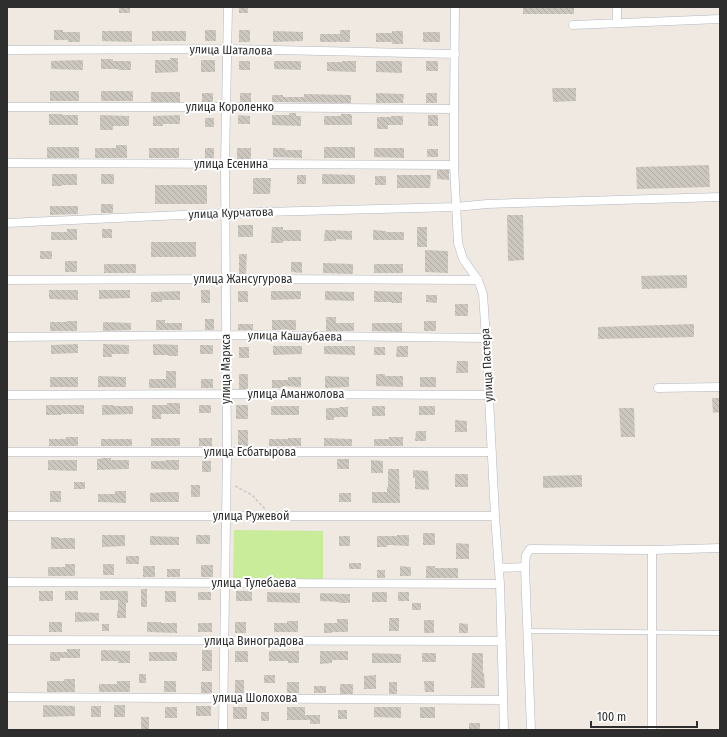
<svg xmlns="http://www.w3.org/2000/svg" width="727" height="737" font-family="'Fira Sans Condensed',sans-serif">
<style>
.pitch{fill:#c9ec9a}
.building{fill:url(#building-back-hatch)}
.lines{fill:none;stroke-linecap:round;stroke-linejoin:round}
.lane-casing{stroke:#b4b7c1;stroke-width:5}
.street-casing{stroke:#b4b7c1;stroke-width:9}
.path{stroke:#c9c9c9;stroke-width:1.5;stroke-dasharray:3 2;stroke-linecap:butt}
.lane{stroke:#fff;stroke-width:4}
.street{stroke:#fff;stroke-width:8}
.labels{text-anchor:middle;stroke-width:4;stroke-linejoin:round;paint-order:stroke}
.street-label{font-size:12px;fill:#2e2e2e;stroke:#fff}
</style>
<defs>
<pattern id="building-back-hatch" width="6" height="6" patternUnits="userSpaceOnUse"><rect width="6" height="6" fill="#cbc7bf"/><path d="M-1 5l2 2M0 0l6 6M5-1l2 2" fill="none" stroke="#afaba4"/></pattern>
</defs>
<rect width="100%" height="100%" fill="#efe9e1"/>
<path class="pitch" d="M234 530 323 531V579L233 578Z"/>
<path class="building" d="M119 7H130V13H119Z
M239 7H248V13H239Z
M523 7H574V14H523Z
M54 30H63V32H80V42H68V40H54Z
M205 30H216V41H205Z
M239 30H250V42H239Z
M340 30H350V42H320V34H340Z
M102 31H132V42L102 41Z
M152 31H186V41H152Z
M273 31 303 32V41L273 42Z
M392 31H403V44H392V42H376V33H392Z
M423 32H440V42H423Z
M170 58H178V72L155 73V60H170Z
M101 59H113V61H131V70H118V69H101Z
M83 60V70L51 69V61Z
M201 60H215V72H201Z
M239 61H250V70H239Z
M274 61H301V70L274 69Z
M342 61H356V72L327 71V62H342Z
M376 61H402V73L376 72Z
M426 61H438V71H426Z
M552 88H576V101L553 102Z
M50 91H79V101H50Z
M101 91H133V101H101Z
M151 92H180V102H151Z
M202 93H213V102H202Z
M240 93H251V102H240Z
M376 93 404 94 403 103H376Z
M426 93H437V103H426Z
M304 94 351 95V103L272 102V95H283V97H304Z
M289 113H296V116H301V126L272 125V115H289Z
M49 114H62V115H78V125H49Z
M341 114H351V115H352V125H324V116H341Z
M100 115 129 116V126H113V130H100Z
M180 115V124H163V126H153V116Z
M238 115 250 116V124H238Z
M428 115H438V126H428Z
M391 116H403V125H388V129H377V117H391Z
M205 118H214V127H205Z
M116 145H127V158H95V148H116Z
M47 147H79V158H47Z
M324 147H355V158H324Z
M149 148H179V158H149Z
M205 148H214V158H205Z
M237 148H251V159H237Z
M273 148H285V150H302V158L273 157Z
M374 148H404V158L374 157Z
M427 149H438V157H427Z
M709 165 710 187 637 189 636 167Z
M437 170H449V180L437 179Z
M52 174H77V185H62V186H52Z
M101 174H114V184H101Z
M322 174 355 175V184H322Z
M297 175H306V184H297Z
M397 175H431L430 188H397Z
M375 176H386V185H375Z
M253 178H271L270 194H253Z
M155 185H207V204H155Z
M101 204H113V213H101Z
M50 206H78V214L50 215Z
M507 215H523L524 260 508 261Z
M238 225H253V237H238Z
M272 227H283V230H301V241H283V243H271Z
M417 227H427V247H417Z
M67 229H77V240H51V232H67Z
M102 229H112V238H102Z
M325 230 352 231V240L336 239V241H324Z
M373 230 386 231V232H404V240H373Z
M151 242H196V257H151Z
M425 250 448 251V273L425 272Z
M40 251H52V259H40Z
M239 254H247L246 274H239Z
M65 261H77V272H65Z
M291 262H302V273L291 272Z
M323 263 353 264V274L323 273Z
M104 264H136V273H104Z
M374 264H403V273H374Z
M687 275V288L642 289 641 276Z
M49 290H78V300L49 299Z
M99 290H130V298L99 299Z
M201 290H210V303H201Z
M180 291V300H162V302H151V292Z
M238 291H248V302H238Z
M271 291H301V299L271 300Z
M325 291 354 292V301L325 300Z
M374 291 402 292V303H392V302H374Z
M426 295H437V303L426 302Z
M455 304H468V316H455Z
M326 317H336V323H354V331H326Z
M205 319H214V330H205Z
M156 320H165V323H182V330H156Z
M272 320H296V330H272Z
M66 321H77V331H50V322H66Z
M424 321H436V331H424Z
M103 322 131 323V330L103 331Z
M372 323H402V332L372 331Z
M238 324H253V330H238Z
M694 324V337L598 339V327Z
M78 344V353L51 354V345Z
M103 344 129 345V354H112V357H103Z
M153 344 178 345V356H169V355H153Z
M200 345H213V354H200Z
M273 346H302V354L273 355Z
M324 346H355V355L324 354Z
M397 346H408V357H396Z
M239 347H249V358H239Z
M374 347H385V355H374Z
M457 361H468V373H456Z
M166 371H176V388H149V379H166Z
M239 374H248V389H239Z
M376 374H385V376H403V387L376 386Z
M98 376 126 377V387H98Z
M325 376 349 377V387L325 388Z
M50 377H78V387H50Z
M288 377H301V387L283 386V388H272V380H288Z
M420 377H436V387H420Z
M201 379H213V388H201Z
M712 398H720V412L713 413Z
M167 403H180V414H161V419H152V405H167Z
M46 405H84V414H61V415H46Z
M102 405H114V406H133V414L102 415Z
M199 405H211V413H199Z
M236 405H248V419H236Z
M271 406H299V415H271Z
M372 406H385V416H372Z
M419 406H435V415H419Z
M339 407H348V417H334V420H326V408H339Z
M619 408H634L635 437H621Z
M455 420 467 421V432H455Z
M238 430H248V446H238Z
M416 431H426V441H415Z
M66 437H78V446H49V439H66Z
M389 437H403V446H374V439H389Z
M151 438H180V446H151Z
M199 438H212V446H199Z
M288 438H301V446H269V439H288Z
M324 438 352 439V446H324Z
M101 439H132V446H101Z
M101 458H111V460H129V469L97 470V459H101Z
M337 459H349V469H337Z
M48 460H77V471L48 470Z
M166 460H179V470L151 469V461H166Z
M371 460 383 461V473H371Z
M202 461H211V472H202Z
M388 469H399L400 503H372V492H387V487H388Z
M413 470 428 471 429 490 415 489V478H413Z
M455 474H468V487H455Z
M582 475V487L543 488V476Z
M74 482H85V489H74Z
M191 485H200V497H191Z
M50 491H61V502H50Z
M115 491H126V503L98 502V494H115Z
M166 492H179V502H150V493Z
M339 493H351V502H339Z
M423 533H435V545H423Z
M102 535H125V546L102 547Z
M196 535H210V544H196Z
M397 535H409V546L387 545V547H377V536H397Z
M150 536 179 537V545H150Z
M339 536H350V546H339Z
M51 537H58V538H75V549H51Z
M456 543 469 544V559H456Z
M126 556H139V564H126Z
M349 563H361V569H349Z
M65 564H75V576H48V567H65Z
M103 564H114V575H103Z
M201 565H213V577H201Z
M143 566H155V577H143Z
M400 566 411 567V576H400Z
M426 566H435V568H458V578H426Z
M167 569H180V577H167Z
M377 570H385V578H377Z
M141 589H147V607H141Z
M39 591H53V601H39Z
M65 591H78V600H65Z
M100 591H128V603H126V618H117V611H118V600H100Z
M165 591H176V602H165Z
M236 591H252V601H236Z
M198 592H211V600H198Z
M267 592 300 593V603L267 602Z
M372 592H387V602H372Z
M398 592H409V601H398Z
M320 593 350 594V603H339V602L320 601Z
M412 603H421V610H412Z
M75 612 99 613V621L75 622Z
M389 618H399V631H389Z
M337 619H348V632H332V633H324V623H337Z
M424 620H434V633H424Z
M287 621H298V632H274V623H287Z
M49 622H62V632H49Z
M147 622H161V623H177V633L147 632Z
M235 622H246V633H235Z
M198 623H212V632H198Z
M459 623 468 624V633H459Z
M102 624H109V631H102Z
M67 649H80V658H60V661H50V652H67Z
M101 650 130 651V663H118V661H101Z
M202 650H212V671H202Z
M235 651H248V662H235Z
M269 651H299V663H288V661H269Z
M320 651H348V660H332V663L320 664Z
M149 652H177V661H149Z
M372 653 401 654V663H372Z
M422 653H436V662H422Z
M472 653H483V673H484L485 688H471Z
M139 674H146V683H139Z
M264 675H275V683H264Z
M376 675V689H364V676Z
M64 679H75V692H47V681H64Z
M235 680H244V693H235Z
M117 681H130V692H99V684H117Z
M164 681H176V692H164Z
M424 681H434V692H425Z
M201 682H212V693H201Z
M287 682H299V693H287Z
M389 682H397V694H389Z
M340 684H353V694H340Z
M314 686H326V693H314Z
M43 705 75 706V716L43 717Z
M114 705H125V717H114Z
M91 706H101V717H91Z
M196 706H211V716H196Z
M165 707H177V718H165Z
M233 707H247V719H233Z
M287 707H305V715H320V724H310V720H287Z
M374 707H401V718L374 717Z
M420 707H435V718H420Z
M338 710H347V719H338Z
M261 712H269V721H261Z
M141 717H149V730H141Z
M469 723H480V730H469Z"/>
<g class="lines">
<defs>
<path id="lane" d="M528 631 720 633"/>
<path id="street" d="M455 7 454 109V165L458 243 463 259 478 280 483 294 486 338 495 516 500 584 504 730
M617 7V23
M573 25 720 19
M7 50 228 49 455 54
M7 107H226L454 109
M7 163 454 165
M7 223 226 213 456 207 487 204 720 197
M7 280 226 279 478 280
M7 337 226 335 486 338
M658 388 720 387
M7 395 226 394 489 395
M7 452H492
M7 516H495
M499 568 525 567
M7 582 500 584
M7 640 502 641
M7 697 503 700
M223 730 227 452 225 164 228 7
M531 730 525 567 526 555 530 549 652 550 720 548
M652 730V550"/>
</defs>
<use href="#lane" class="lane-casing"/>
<use href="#street" class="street-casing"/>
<path class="path" d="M235 486 252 495 265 509"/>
<use href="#lane" class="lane"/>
<use href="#street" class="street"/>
</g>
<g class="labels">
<g class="street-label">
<text transform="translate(231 50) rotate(1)" y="4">улица Шаталова</text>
<text x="230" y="111">улица Короленко</text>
<text x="231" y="168">улица Есенина</text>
<text transform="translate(231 213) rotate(-2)" y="4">улица Курчатова</text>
<text x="243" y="283">улица Жансугурова</text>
<text transform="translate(295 336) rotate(1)" y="4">улица Кашаубаева</text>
<text transform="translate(487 365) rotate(-93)" y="4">улица Пастера</text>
<text transform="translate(226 369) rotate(-90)" y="4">улица Маркса</text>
<text x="296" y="398">улица Аманжолова</text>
<text x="250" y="456">улица Есбатырова</text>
<text x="251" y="520">улица Ружевой</text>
<text x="254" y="587">улица Тулебаева</text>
<text x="254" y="645">улица Виноградова</text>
<text x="255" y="702">улица Шолохова</text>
</g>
</g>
<rect width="727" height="737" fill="none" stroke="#2e2e2e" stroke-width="16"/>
<path d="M591 721v6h106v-6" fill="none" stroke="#2e2e2e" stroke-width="2"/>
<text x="597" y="721" font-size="12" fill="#2e2e2e" stroke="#ffffff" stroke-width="3" paint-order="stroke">100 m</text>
</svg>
